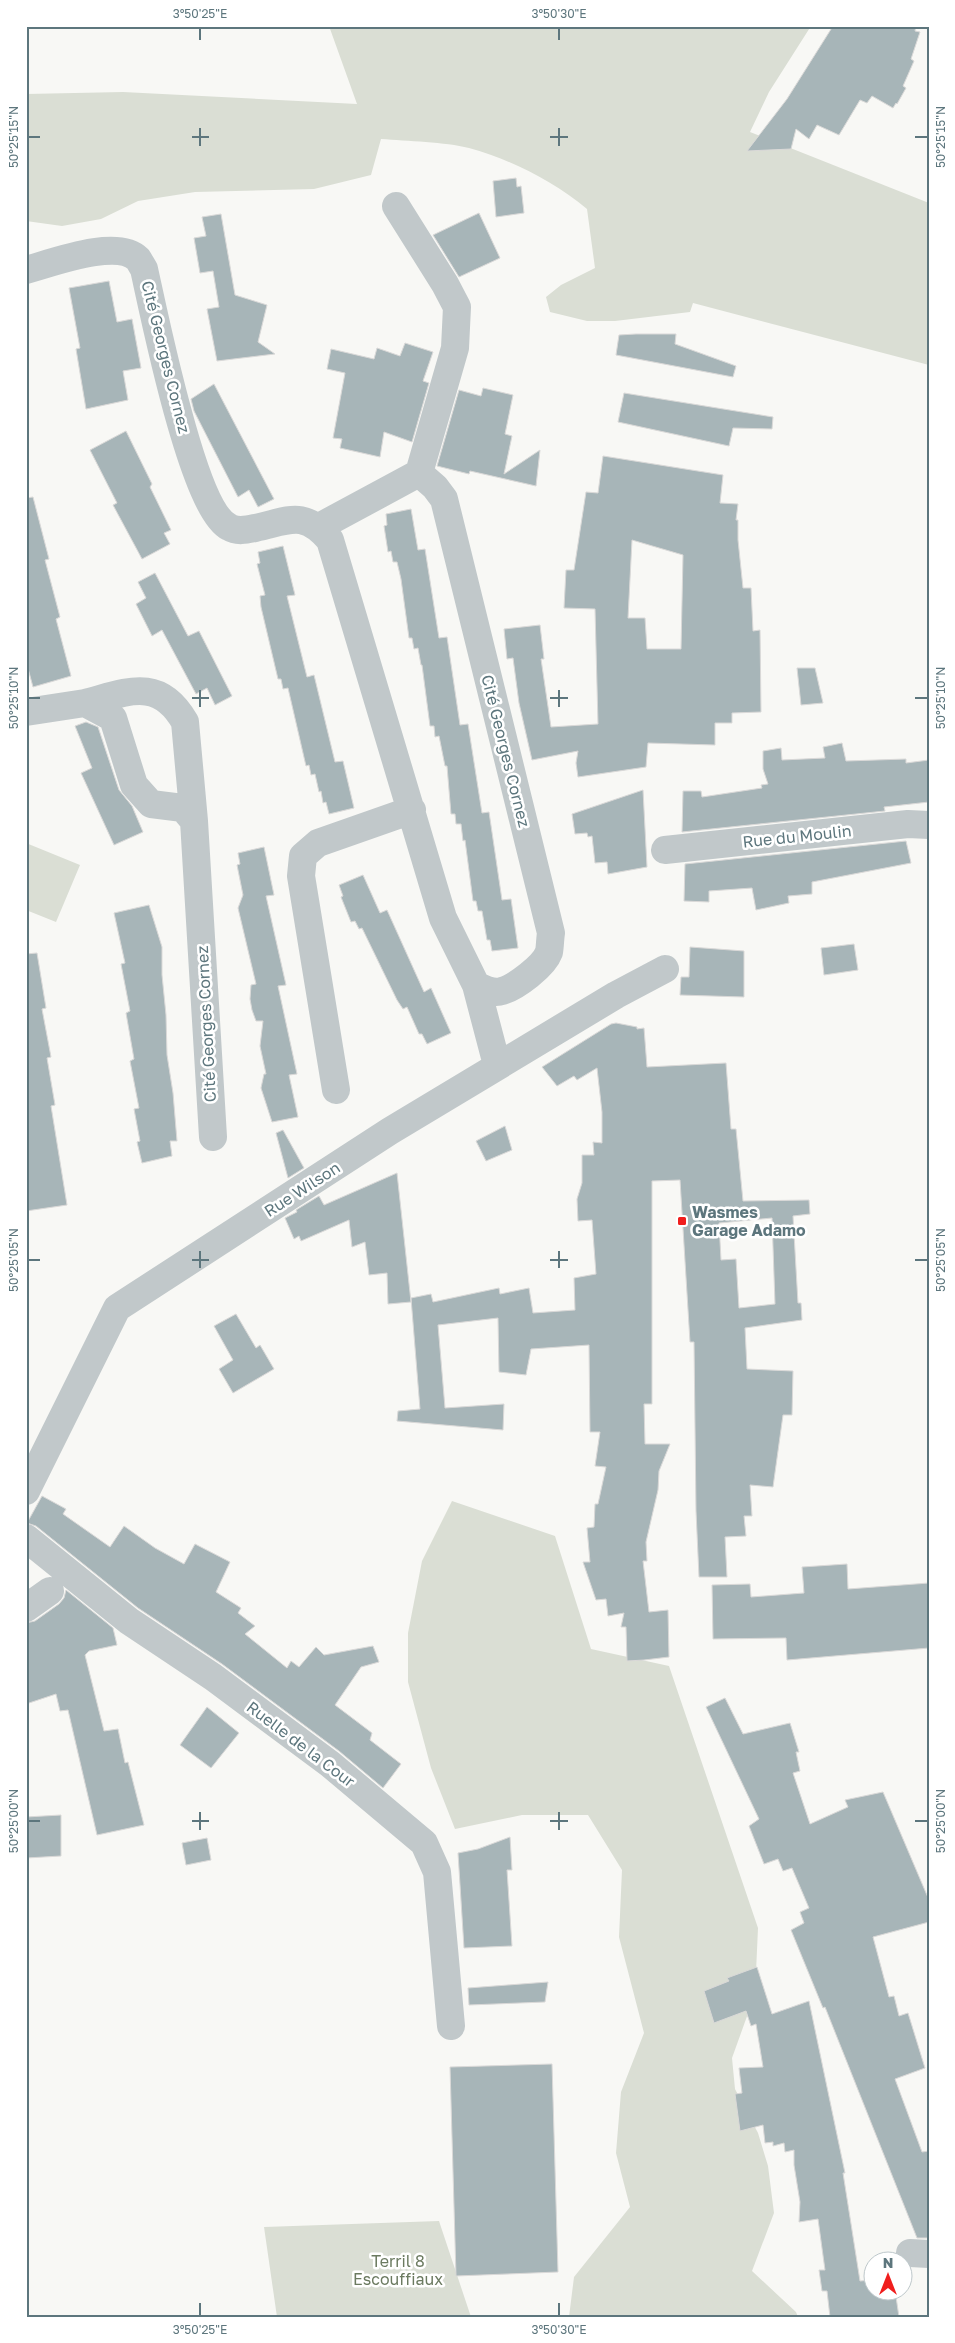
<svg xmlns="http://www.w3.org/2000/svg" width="955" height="2343" font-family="'Golos Text',sans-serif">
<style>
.green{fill:#daded4}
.building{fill:#a7b5b8;stroke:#dad9d8;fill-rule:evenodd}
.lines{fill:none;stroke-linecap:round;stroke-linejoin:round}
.minor{stroke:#c1c8ca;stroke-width:28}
.ticks{fill:none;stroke:#5d767d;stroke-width:2}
.poi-dot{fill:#f01e1d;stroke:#fff;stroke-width:2}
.labels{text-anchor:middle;stroke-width:5;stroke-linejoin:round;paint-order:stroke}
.street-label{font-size:16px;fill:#5d767d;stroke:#fff}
.poi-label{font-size:16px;font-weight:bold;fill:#5d767d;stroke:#fff;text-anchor:start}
.park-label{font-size:16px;fill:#6b7a60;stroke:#fff}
.neatline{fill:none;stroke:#5d767d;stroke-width:2}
.ticks-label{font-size:12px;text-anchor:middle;fill:#5d767d}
</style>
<rect width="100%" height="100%" fill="#f8f8f5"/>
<path class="green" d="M329 26H811L769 92 750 132 929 203V365L693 303 690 312 615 321H587L550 312 546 297 561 285 595 268 587 209C553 181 512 160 469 148 445 142 407 141 381 139L371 175 314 189 195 192 138 201 101 219 62 226 26 221V94L123 92 357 104Z
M26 843 80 865 56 922 26 910Z
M452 1501 555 1536 591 1649 669 1666 758 1928 755 1994 732 2058 735 2089 758 2133 768 2166 774 2213 752 2271 796 2312 798 2317H569L574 2277 630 2207 616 2153 621 2092 644 2033 619 1937 622 1870 588 1815H522L455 1829 431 1768 408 1682V1633L422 1561Z
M439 2221 471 2317H277L264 2227Z"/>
<path class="building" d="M833 26H916L915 31 920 32 911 59 914 61 903 86 906 88 897 104 896 103 893 108 872 96 867 103 860 100 839 135 817 125 809 139 796 129 791 149 747 151 787 99Z
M516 178 517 187 521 186 524 213 496 217 493 181Z
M479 213 500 258 459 277 433 235Z
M221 214 235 295 267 305 258 342 275 354 217 361 207 309 219 307 213 271 200 273 194 238 206 236 202 217Z
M109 281 117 322 132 319 141 368 123 371 128 400 86 409 76 349 80 348 69 288Z
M636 334H676L675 344 736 366 733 377 616 355 619 335Z
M405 343 433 352 423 381 429 383 412 442 384 432 380 457 340 448 342 439 333 438 345 373 327 369 331 349 374 359 377 348 400 356Z
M214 384 274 499 258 507 249 490 238 497 194 411 191 399Z
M483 388 513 395 505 434 512 436 504 474 540 450 536 486 470 471 469 474 437 466 459 390 481 396Z
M624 393 773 417 772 429 733 428 729 446 618 422Z
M126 431 152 484 150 487 171 530 164 533 170 544 142 559 113 505 117 503 90 450Z
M603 456 723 475 720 503 738 504 736 520H738V540L743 588H751L753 631 760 630 761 712 732 713V723H715V745L648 743 646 767 578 777 576 763 578 751 532 760 519 703 513 658 507 659 504 629 540 625 544 659H541L551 727 598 724 595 609 564 608 566 570H574L586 492 598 493ZM632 540 683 555 681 649H647L645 618H628Z
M33 497 49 559 45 560 60 617 56 619 71 676 33 687 26 661V498Z
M411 509 418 550 425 549 439 638 447 637 460 725 468 724 482 813 489 812 502 900 511 899 518 948 492 951 490 940H487L482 911H478L476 901H473L465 840 463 841 461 824H456L455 814H451L447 766H445L439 736 435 737 434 726H430L422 665H421L418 648 414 649 412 638H409L401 579 397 562H393L391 551 388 552 384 526 387 525 386 514Z
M283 546 295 595 287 596 307 677 314 675 335 762 343 761 354 808 329 814 326 802 323 803 321 791 319 792 315 774 311 775 309 765 306 766 288 688 283 689 281 679H278L261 607 260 596 265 595 257 564 260 563 258 552Z
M155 573 188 636 199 631 232 696 215 705 207 688 196 694 162 630 152 636 136 604 146 598 138 582Z
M797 668H815L823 703 801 705Z
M86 722 98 727 119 790 132 806 143 832 114 845 81 773 92 768 75 726Z
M842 743 846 761 906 759V763L929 760V802L884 807 885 811 682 832 683 791H701L702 797 762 788 761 785 768 784 763 769V751L781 748 782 760 825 758 823 747Z
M643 790 647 867 608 874 607 862 595 863 592 836 588 837 587 833 575 834 572 814Z
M906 841 911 863 812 882V894L788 896 789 903 756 910 752 888 709 891V902L684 901 685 864Z
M264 847 274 895 266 896 286 985 278 986 297 1074 289 1075 298 1117 272 1122 261 1088 264 1074H266L260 1046 263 1021H256L252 1010 250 999 251 985 256 984 238 908 243 895 237 865 240 864 238 853Z
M363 875 380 913 387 910 424 992 431 988 451 1033 427 1044 422 1034H419L407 1007 403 1009 397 1000 362 928 359 929 355 921 351 922 341 897 343 896 339 885Z
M149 905 162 947V975L166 1015 167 1055 173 1093 177 1141H170L172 1156 142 1163 137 1142 140 1141 134 1109 139 1108 130 1061 134 1059 126 1013 130 1011 121 964 125 963 114 913Z
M854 944 858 970 824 975 821 948Z
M690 947 744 951V997L680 995 681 977H689Z
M37 953 46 1008 42 1009 51 1057 47 1058 55 1105 51 1106 67 1205 26 1211V954Z
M616 1023 637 1027V1029L644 1028 647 1067 726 1063 731 1129H736L743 1201 809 1200 810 1214 793 1216 798 1303H801L802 1320 745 1328 747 1369 793 1371 792 1415H783L773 1487 750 1485 752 1516H744L746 1536 725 1537 727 1577H699L696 1511 694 1342H690L680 1180 652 1181V1404H644L645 1444H670L659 1471 658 1490 646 1542 647 1561H643L649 1612 668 1610 669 1657 644 1660 627 1661 626 1627H621L624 1613 608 1616 606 1599 596 1600 583 1562H590L587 1528 594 1527 595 1504H598L606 1467 595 1466 600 1432H590L589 1345 531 1349 526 1375 499 1372 498 1318 438 1325 445 1408 504 1404 503 1430 397 1421 398 1411 420 1409 411 1298 431 1294 433 1302 499 1288 500 1294 529 1288 533 1313 575 1310 574 1278 596 1274 592 1220 578 1221 577 1199 582 1183V1155H594L593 1142 602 1143V1112L597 1068 577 1080 574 1076 557 1086 542 1067 611 1024ZM772 1218 775 1304 739 1308 736 1259 721 1260 719 1223Z
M505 1126 512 1150 486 1161 476 1141Z
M283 1130 304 1168 288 1178 276 1133Z
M397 1173 411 1302 388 1304 387 1273 369 1275 365 1242 352 1247 349 1220 301 1241 299 1236 294 1239 285 1218 297 1212 296 1210 319 1196 324 1205Z
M236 1314 256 1348 260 1345 274 1369 233 1393 219 1369 233 1360 214 1326Z
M42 1496 66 1509 63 1514 110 1547 124 1526 155 1548 184 1564 195 1544 230 1562 216 1592 241 1608 238 1613 255 1626 245 1634 287 1668 291 1661 299 1667 316 1647 324 1655 373 1646 379 1662 361 1667 335 1705 372 1733 370 1740 401 1764 383 1788 339 1751 222 1664 138 1608 36 1526 27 1523Z
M847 1564 848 1589 929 1583V1648L787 1660 786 1638 713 1639 712 1585 750 1584 751 1597 804 1593 802 1567Z
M66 1590 113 1628 117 1645 89 1651 85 1655 104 1731 118 1729 125 1763 128 1762 144 1825 97 1835 68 1710 60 1711 56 1694 26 1704V1623L35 1621 59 1604 64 1598Z
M725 1698 743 1734 790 1723 799 1752H796L800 1771 793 1773 810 1824 848 1807 845 1800 883 1792 929 1900V1922L873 1937 889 1997 894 1996 899 2016 908 2013 925 2068 895 2079 922 2152 929 2151V2238H917L825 2007 823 2008 791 1930 804 1923 800 1912 809 1908 792 1868 783 1871 778 1859 764 1864 749 1826 759 1819 706 1707Z
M207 1707 239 1733 211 1768 180 1745Z
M61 1815V1856L26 1858V1817Z
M510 1837 512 1870H507L512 1946 464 1948 458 1853 478 1849Z
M207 1838 211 1860 186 1865 182 1843Z
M757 1967 772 2014 809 2001 845 2173H843L860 2281 872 2280V2290H895L899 2317H830L827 2291H822L819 2270H825L818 2219 799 2222 800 2202 794 2165V2150L785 2152 784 2143 773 2146V2142L765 2143 763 2125 740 2131 735 2094 742 2093 739 2068 763 2067 756 2024 751 2026 746 2011 714 2023 704 1991 729 1981 727 1978Z
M548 1982 545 2002 469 2005 468 1988Z
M552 2064 558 2272 456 2276 450 2067Z"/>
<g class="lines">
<path class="minor" d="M26 270C52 263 117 238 138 259 140 262 142 266 144 269 154 314 193 509 229 527 237 532 246 530 255 528 289 521 303 509 330 540L443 918 476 985 497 1065
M419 473 435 487 444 499 551 933C550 939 550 947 549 952 544 966 516 987 502 991 493 994 484 989 476 985
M319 527 419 473 455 348 457 307 445 284 396 206
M85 703C127 692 159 676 185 722L194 821
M26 712 85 703 113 718 134 785 151 804 183 808 194 821 213 1137
M665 850 908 824 929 825
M336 1090 301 876 303 856 318 843 412 810
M26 1491 117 1308 390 1131 616 995 665 969
M26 1538 129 1621 213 1677 330 1764 424 1843 437 1872 451 2026
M26 1608 50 1591
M910 2253 929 2254"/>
</g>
<path class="ticks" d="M200 28V40M559 28V40M200 128V146M559 128V146M28 137H40M192 137H209M550 137H568M915 137H928M200 690V707M559 690V707M28 698H40M192 698H209M550 698H568M915 698H928M200 1251V1268M559 1251V1268M28 1260H40M192 1260H209M550 1260H568M915 1260H928M200 1812V1830M559 1812V1830M28 1821H40M192 1821H209M550 1821H568M915 1821H928M200 2303V2316M559 2303V2316"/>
<rect class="poi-dot" x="677" y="1216" width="10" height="10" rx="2.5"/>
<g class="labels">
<g class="street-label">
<text transform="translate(166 357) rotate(76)" y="6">Cité Georges Cornez</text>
<text transform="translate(506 751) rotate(76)" y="6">Cité Georges Cornez</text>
<text transform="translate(797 836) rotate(-6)" y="6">Rue du Moulin</text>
<text transform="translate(206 1024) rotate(-93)" y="6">Cité Georges Cornez</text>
<text transform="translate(302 1189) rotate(-33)" y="6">Rue Wilson</text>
<text transform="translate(301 1744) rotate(37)" y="6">Ruelle de la Cour</text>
</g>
<g class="poi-label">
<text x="692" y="1218">Wasmes<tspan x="692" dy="18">Garage Adamo</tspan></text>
</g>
<g class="park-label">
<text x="398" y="2267">Terril 8<tspan x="398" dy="18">Escouffiaux</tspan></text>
</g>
</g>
<rect width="955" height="2343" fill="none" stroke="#ffffff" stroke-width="55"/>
<g transform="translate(888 2276)"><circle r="24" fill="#ffffff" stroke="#bec8cb"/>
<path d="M0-4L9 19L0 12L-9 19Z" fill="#f01e1d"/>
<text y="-8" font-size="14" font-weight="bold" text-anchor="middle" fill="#5d767d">N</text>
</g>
<rect x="28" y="28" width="900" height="2288" class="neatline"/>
<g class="ticks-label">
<text x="200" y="18">3°50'25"E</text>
<text x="559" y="18">3°50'30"E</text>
<text transform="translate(14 137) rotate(-90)" y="4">50°25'15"N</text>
<text transform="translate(941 137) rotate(-90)" y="4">50°25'15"N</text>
<text transform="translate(14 698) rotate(-90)" y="4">50°25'10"N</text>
<text transform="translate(941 698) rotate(-90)" y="4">50°25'10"N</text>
<text transform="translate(14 1260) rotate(-90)" y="4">50°25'05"N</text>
<text transform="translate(941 1260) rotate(-90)" y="4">50°25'05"N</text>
<text transform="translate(14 1821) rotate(-90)" y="4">50°25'00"N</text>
<text transform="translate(941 1821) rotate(-90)" y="4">50°25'00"N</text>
<text x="200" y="2334">3°50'25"E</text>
<text x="559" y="2334">3°50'30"E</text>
</g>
</svg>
